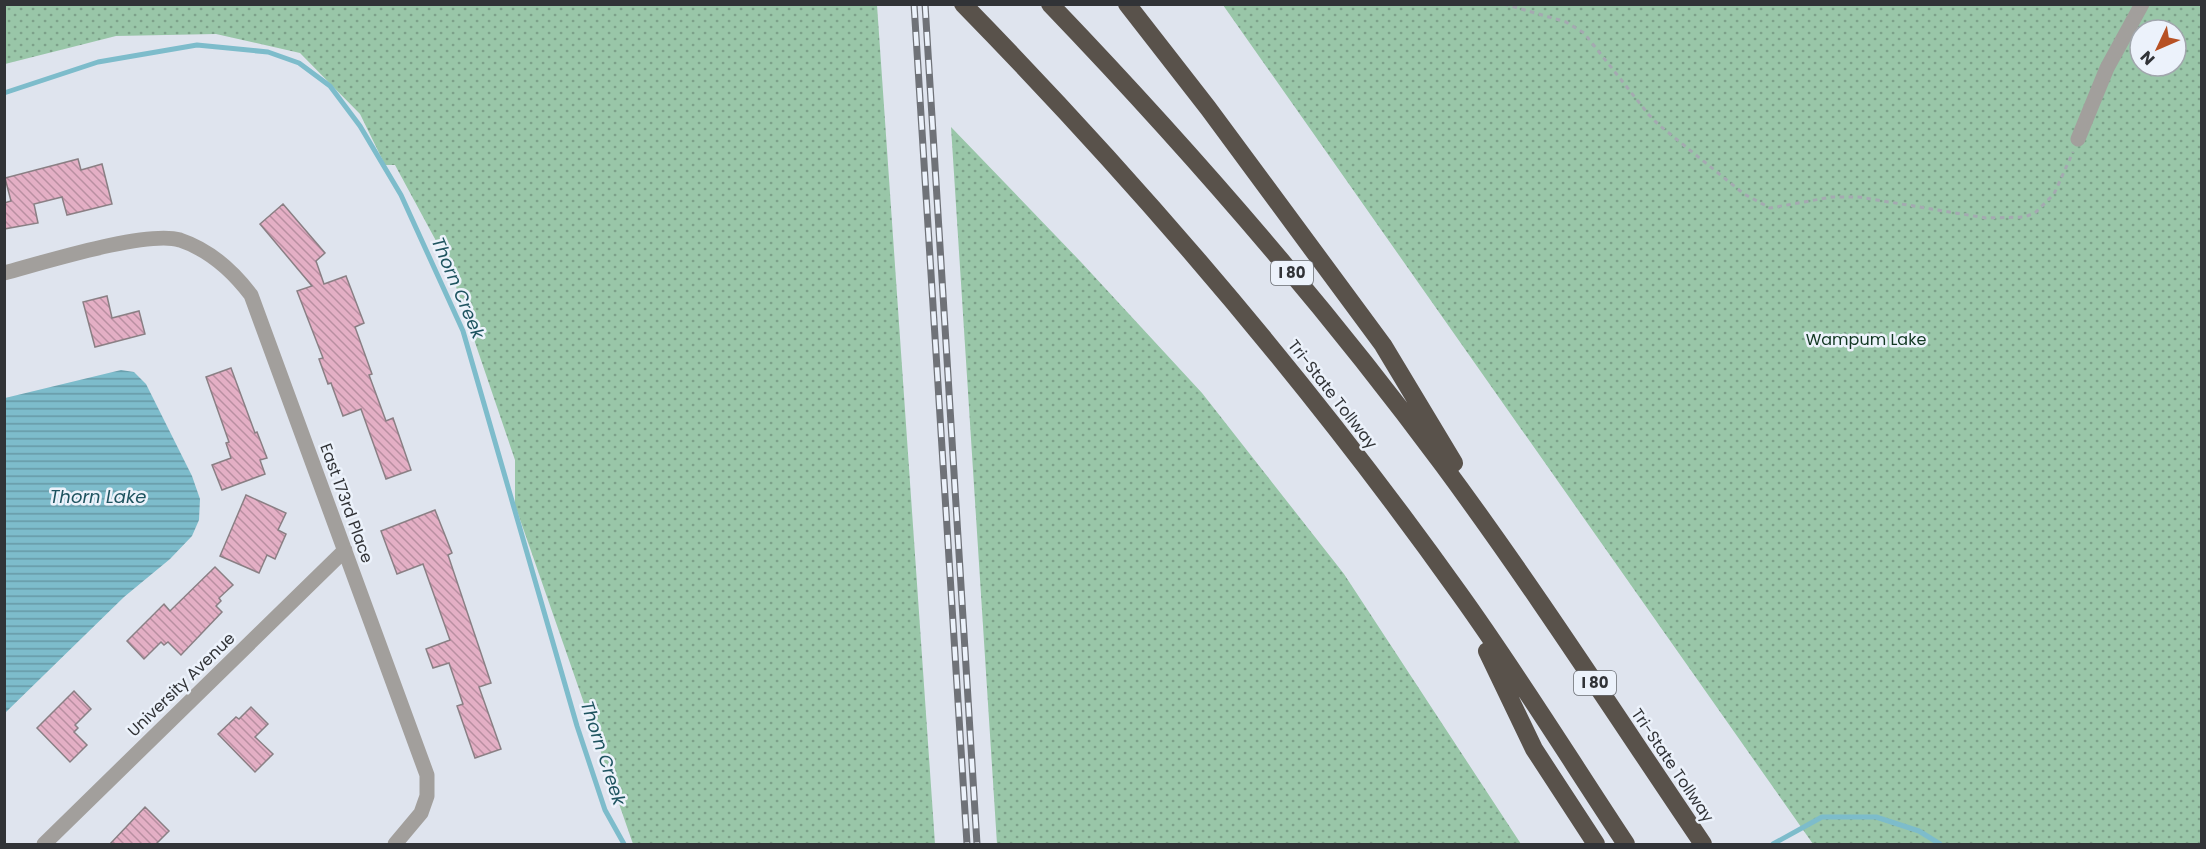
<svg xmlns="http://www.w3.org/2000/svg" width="2206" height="849" font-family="Poppins,sans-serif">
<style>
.park{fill:url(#park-dots);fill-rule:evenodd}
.water{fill:url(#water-rules)}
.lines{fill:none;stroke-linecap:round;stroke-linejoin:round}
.stream{stroke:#7dbccb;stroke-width:5}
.building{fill:url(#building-back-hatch);stroke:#8a7f84;stroke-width:1.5}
.path{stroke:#a5a9b1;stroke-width:3;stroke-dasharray:4.5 4.5;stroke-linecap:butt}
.minor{stroke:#a29f9c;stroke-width:15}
.highway{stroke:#59524b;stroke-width:18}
.rail-casing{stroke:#6f7278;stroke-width:7}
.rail{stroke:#ecf2fb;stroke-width:4.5;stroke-dasharray:14;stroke-linecap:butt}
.labels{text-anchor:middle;stroke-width:5;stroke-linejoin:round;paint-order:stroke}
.shield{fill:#ecf2fb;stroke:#696c72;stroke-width:1.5}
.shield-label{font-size:15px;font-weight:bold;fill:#313337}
.park-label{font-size:16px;fill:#123822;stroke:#ecf2fb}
.street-label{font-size:16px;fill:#313337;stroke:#ecf2fb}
.water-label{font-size:18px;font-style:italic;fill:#1f5460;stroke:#ecf2fb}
</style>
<defs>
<pattern id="park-dots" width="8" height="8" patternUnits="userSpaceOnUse" patternTransform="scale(1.5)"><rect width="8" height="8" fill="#99c6a8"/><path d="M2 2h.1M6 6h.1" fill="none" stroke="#7da18a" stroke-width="1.8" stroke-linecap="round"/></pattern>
<pattern id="water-rules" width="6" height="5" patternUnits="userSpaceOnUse" patternTransform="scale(1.5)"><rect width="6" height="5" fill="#7dbccb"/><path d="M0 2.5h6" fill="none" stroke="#6799a6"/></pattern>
<pattern id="building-back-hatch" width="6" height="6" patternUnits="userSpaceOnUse" patternTransform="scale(1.5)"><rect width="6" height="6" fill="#e4afc5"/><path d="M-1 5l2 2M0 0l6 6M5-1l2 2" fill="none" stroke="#b98fa1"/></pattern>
</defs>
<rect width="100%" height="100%" fill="#dfe4ee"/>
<path class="park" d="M5 4 877 5 935 844H633L515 505V460L448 263 395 165H385L360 114 300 53 216 34 116 36 5 64Z
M1223 5H2201V844H1813ZM2140 30H2176V66H2140Z
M951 127 1080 261 1202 393 1344 574 1521 844H997Z"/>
<path class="water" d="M121 370 134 372 146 384 192 476 200 499 199 520 192 536 170 559 124 597 5 713V398Z"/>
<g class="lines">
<path class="stream" d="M4 93 98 62 197 45 268 52 299 63 330 86 360 126 401 195 463 331 577 726 605 810 624 844
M1773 844 1822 817H1876L1919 831 1940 844"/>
</g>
<path class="building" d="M78 159 81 170 102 164 112 204 67 215 62 197 34 204 38 223 4 229V203L11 201 5 178Z
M283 204 325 253 316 261 324 284 346 276 364 323 355 327 372 374 369 375 386 421 393 418 411 470 386 479 361 409 343 416 331 383 328 384 319 359 323 358 297 291 312 286 260 224Z
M107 296 112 318 139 311 145 334 95 347 83 302Z
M231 368 255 433 257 432 267 458 260 460 265 474 222 490 212 465 231 458 226 443 229 442 206 377Z
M246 495 286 513 278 530 286 534 275 559 267 555 259 573 220 556Z
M435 510 452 553 448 555 491 683 479 687 501 749 475 758 457 706 463 704 449 663 433 668 426 649 450 640 423 564 397 574 381 531Z
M215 567 233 585 219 598 221 601 216 606 222 612 181 655 168 642 164 645 161 642 144 659 127 641 164 604 170 611Z
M74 691 91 709 75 725 78 728 74 732 87 745 70 762 37 728Z
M251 707 268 724 255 737 273 754 255 772 218 734 236 717 239 719Z
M145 807 169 831 156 844H110Z"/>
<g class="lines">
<path class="path" d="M1504 4 1566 22 1584 33 1649 115 1659 125 1744 194 1770 208 1832 197H1859L1986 218 2024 217 2035 213 2054 194 2073 152"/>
<path class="minor" d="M2078 139 2107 68 2142 4
M4 273C42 263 146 230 180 240 210 250 232 270 251 295L427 775V796L421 813 395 844
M44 844 345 550"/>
<path class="highway" d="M963 4C1143 188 1310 384 1459 593 1518 675 1571 761 1626 844
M1050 4C1190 150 1323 303 1443 465 1534 588 1617 717 1703 844
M1127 4 1208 108 1383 345 1454 463
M1487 651 1534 749 1596 844"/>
<defs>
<path id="rail" d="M914 4 967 844
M925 4 977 844"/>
</defs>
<use href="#rail" class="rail-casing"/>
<use href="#rail" class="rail"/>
</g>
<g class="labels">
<g class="shield">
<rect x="1271" y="261" width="42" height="24" rx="4.5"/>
<rect x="1574" y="671" width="42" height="24" rx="4.5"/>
</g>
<g class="shield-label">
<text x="1292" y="278">I 80</text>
<text x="1595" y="688">I 80</text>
</g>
<g class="park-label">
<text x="1866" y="345">Wampum Lake</text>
</g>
<g class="street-label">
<text transform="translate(1333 394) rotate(52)" y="6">Tri-State Tollway</text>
<text transform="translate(347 503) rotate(70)" y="6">East 173rd Place</text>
<text transform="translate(181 684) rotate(-44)" y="6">University Avenue</text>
<text transform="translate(1673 765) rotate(56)" y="6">Tri-State Tollway</text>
</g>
<g class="water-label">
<text transform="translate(458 288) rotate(67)" y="6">Thorn Creek</text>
<text x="98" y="503">Thorn Lake</text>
<text transform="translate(603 753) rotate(72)" y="6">Thorn Creek</text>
</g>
</g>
<rect width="2206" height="849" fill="none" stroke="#313337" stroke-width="12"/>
<g transform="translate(2158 48) rotate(226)"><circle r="28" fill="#ecf2fb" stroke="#a1a6ad" stroke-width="1.5"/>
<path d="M0-4.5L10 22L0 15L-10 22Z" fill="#b75124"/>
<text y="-9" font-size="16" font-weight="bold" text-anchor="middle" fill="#313337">N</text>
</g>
</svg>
